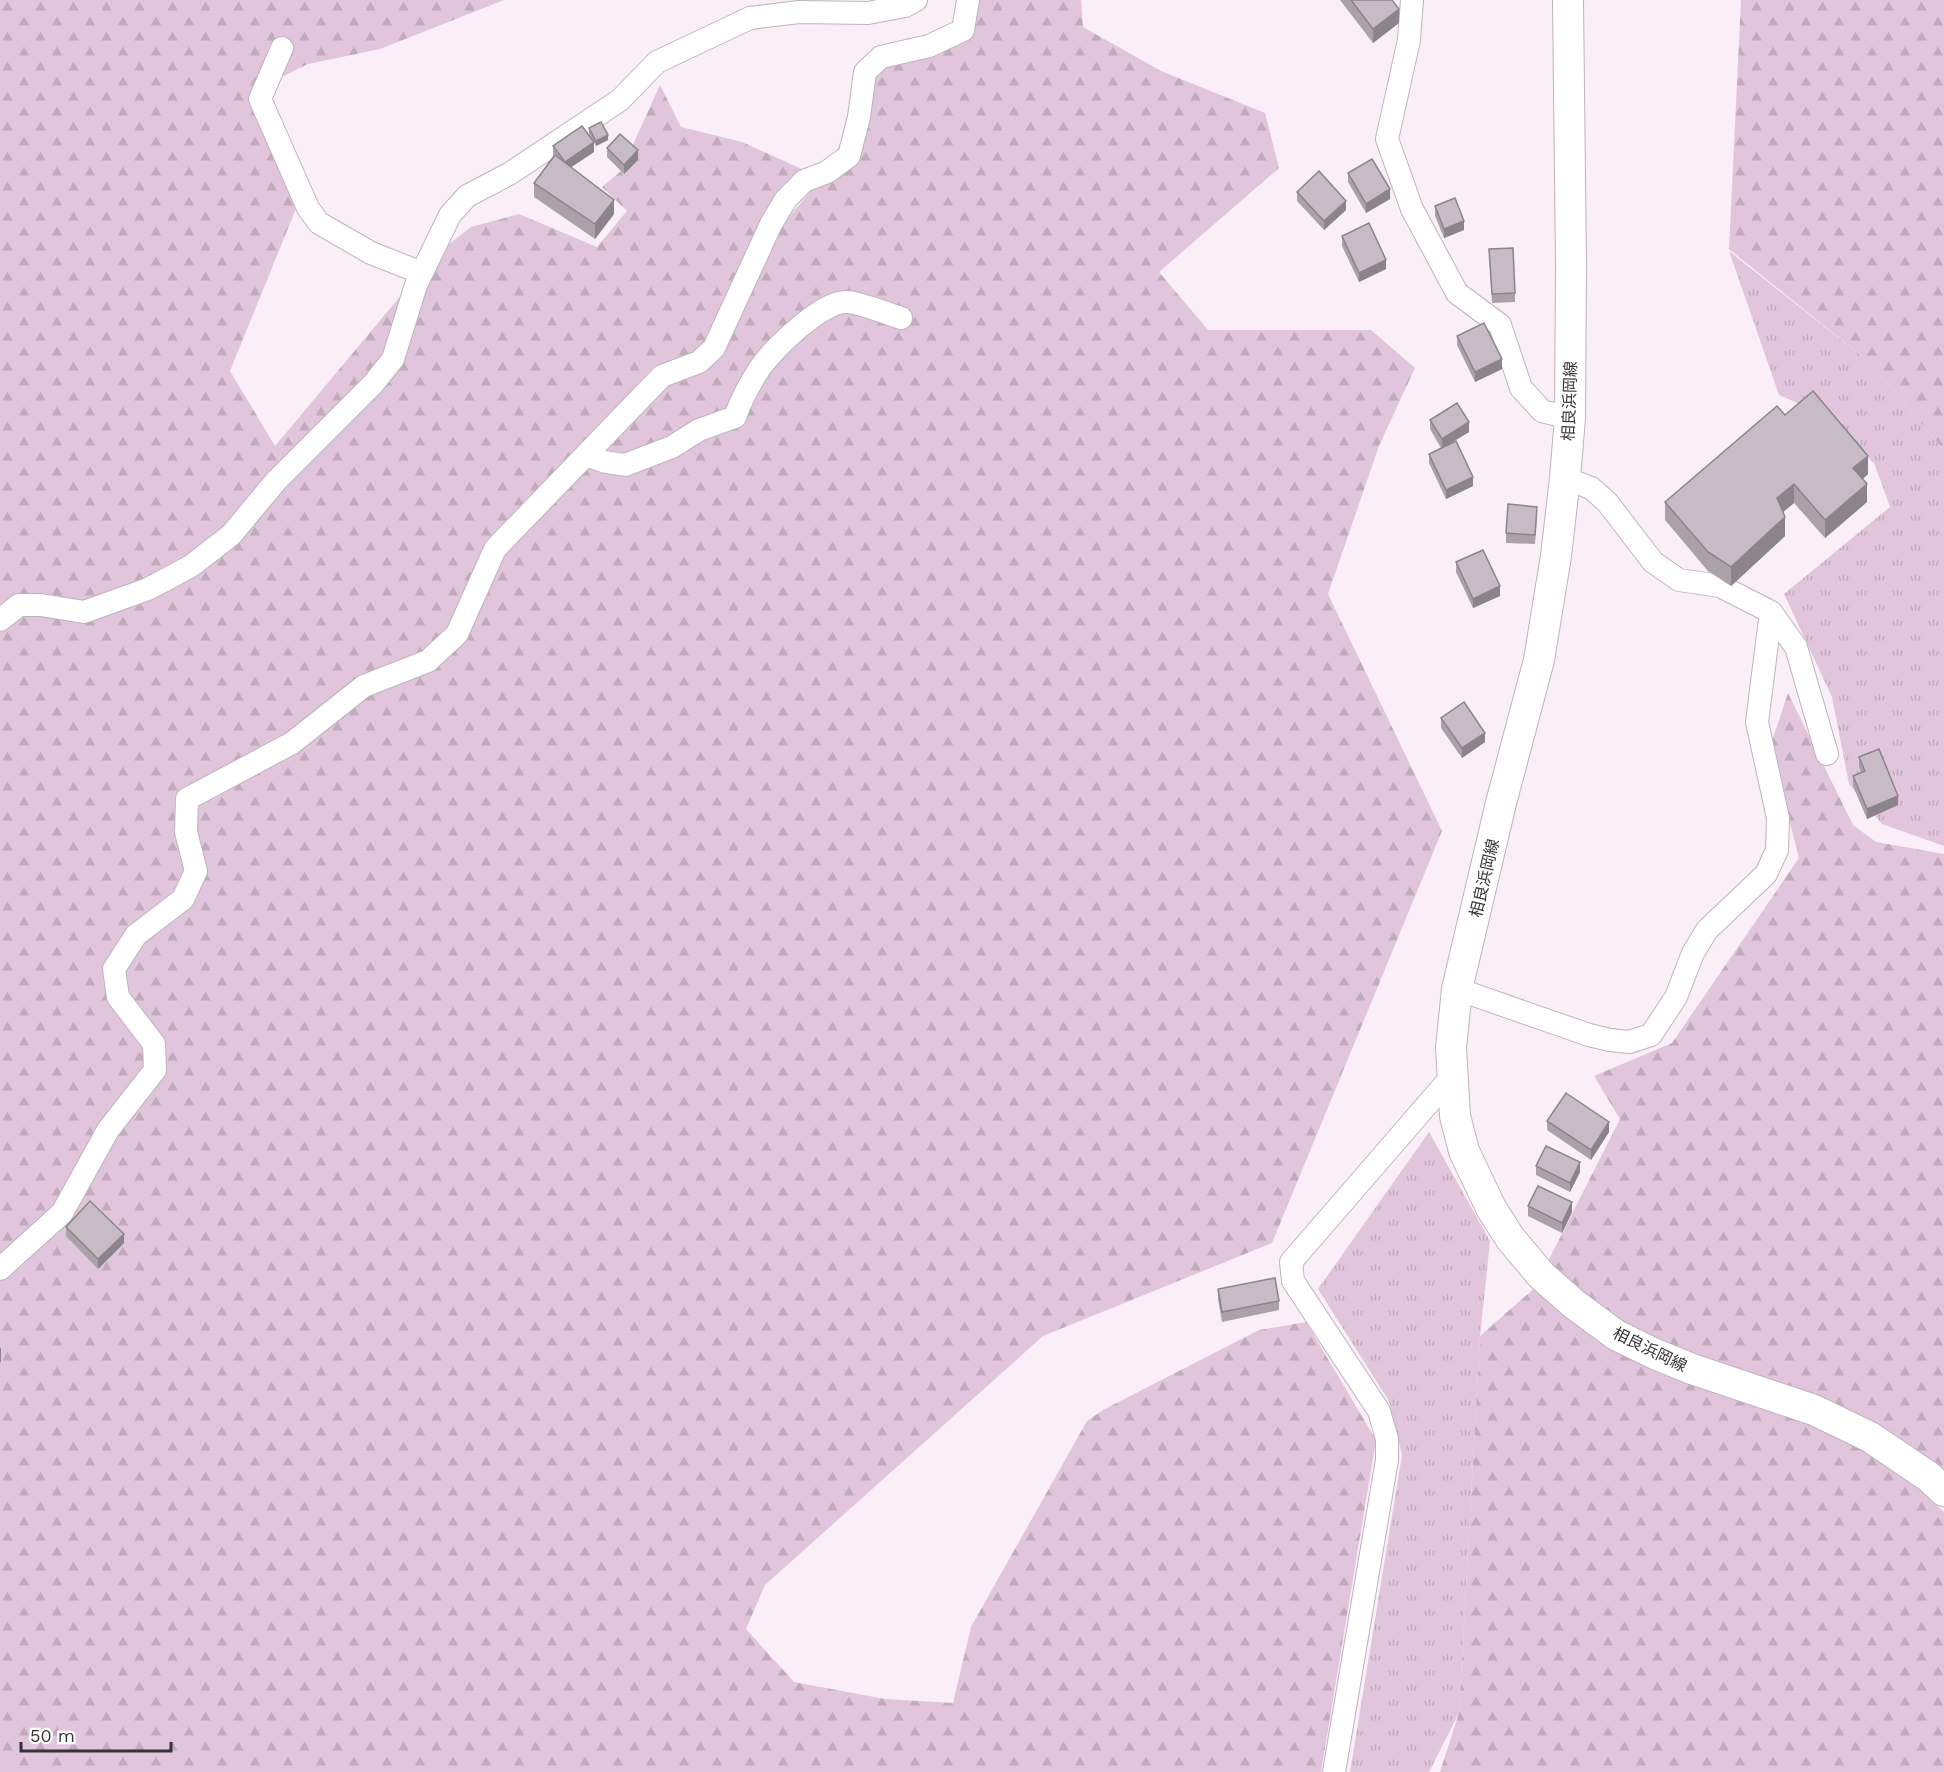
<svg xmlns="http://www.w3.org/2000/svg" width="1944" height="1772" font-family="'Work Sans','Noto Sans JP',sans-serif">
<style>
.grass{fill:url(#grass-tufts)}
.forest{fill:url(#forest-firs)}
.lines{fill:none;stroke-linecap:round;stroke-linejoin:round}
.minor-casing{stroke:#beb3bc;stroke-width:24}
.major-casing{stroke:#beb3bc;stroke-width:32}
.minor{stroke:#fff;stroke-width:22}
.major{stroke:#fff;stroke-width:30}
.wall{fill:#aba2a9}
.shaded-wall{fill:#8b848a}
.building{fill:#c7bcc5;stroke:#8b848a;stroke-width:1.5}
.labels{text-anchor:middle;stroke-width:4.5;stroke-linejoin:round;paint-order:stroke}
.street-label{font-size:16px;fill:#373236;stroke:#fff}
</style>
<defs>
<pattern id="grass-tufts" width="24" height="20" patternUnits="userSpaceOnUse" patternTransform="scale(1.5)"><rect width="24" height="20" fill="#e1c5dc"/><path d="M3 7l-1-3M5 7V3M7 7l1-3M15 17l-1-3M17 17v-4M19 17l1-3" fill="none" stroke="#c2aabd"/></pattern>
<pattern id="forest-firs" width="22" height="20" patternUnits="userSpaceOnUse" patternTransform="scale(1.5)"><rect width="22" height="20" fill="#e1c5dc"/><path d="M5 1l3.5 6h-7zM16 11l3.5 6h-7z" fill="#c2aabd"/></pattern>
</defs>
<rect width="100%" height="100%" fill="#faeef7"/>
<path class="grass" d="M1729 251 1869 362 1944 450V846L1882 824 1849 784 1832 697 1784 594 1890 507 1874 463 1813 410 1779 395Z
M1429 1132 1490 1241 1480 1336 1459 1713 1429 1772H1350L1402 1455 1389 1401 1318 1289Z"/>
<path class="forest" d="M0 0H504L380 49 308 64 257 89 302 194 230 371 275 446 434 256 471 227 519 214 597 247 627 211 602 187 621 171 660 85 681 127 742 142 804 170 759 252 827 172 881 57 963 30 974 0H1081L1083 27 1161 71 1265 113 1279 168 1159 272 1208 330H1371L1415 368 1379 446 1328 594 1442 831 1272 1243 1043 1336 765 1585 746 1629 794 1682 885 1699 953 1703 971 1627 1087 1421 1103 1410 1259 1330 1306 1322 1376 1440 1321 1772H0Z
M1741 0H1944V450L1869 362 1729 249Z
M1788 693 1853 825 1876 842 1944 854V1496L1884 1455 1944 1512V1772H1440L1459 1713 1480 1336 1538 1285 1539 1279 1620 1119 1594 1076 1672 1043 1799 858 1770 747Z"/>
<g class="lines">
<defs>
<path id="minor" d="M1412 0 1409 40 1387 139 1412 209 1457 293 1500 325 1521 388 1542 411 1570 418
M282 48 260 99 308 208 319 223 371 253 422 273
M586 455 606 462 625 465 672 447 699 430 735 417C741 400 750 383 760 368 773 349 823 300 847 302 859 302 888 314 901 318
M1565 478 1591 488 1607 502 1653 562 1679 580 1720 586 1771 612 1796 647 1827 754
M0 620 19 605H41L84 612 148 589 191 566 231 535 276 481 373 384 393 359 416 285 450 215 467 196 509 174 620 100 657 62 750 18 799 12 868 13 905 6 916 0
M1457 989 1589 1035 1610 1040 1629 1042 1651 1035 1676 997 1693 953 1707 930 1766 874 1777 850 1778 818 1757 722 1771 612
M0 1269 62 1213 108 1130 155 1070 154 1044 118 997 114 969 136 935 183 899 196 871 186 832 187 799 292 743 364 686 428 661 457 634 495 549 662 376 699 362 714 348 771 224 786 199 804 181 827 172 849 156 859 117 865 72 881 57 929 46 963 30 968 0
M1334 1772 1387 1460V1439L1379 1411 1293 1281 1291 1262 1452 1076"/>
<path id="major" d="M1568 0 1571 265 1570 418 1565 478 1556 556 1539 660 1501 803 1457 989 1451 1048 1455 1116 1464 1151 1491 1208 1510 1238 1541 1275 1574 1304 1616 1335 1655 1354 1692 1369 1814 1410 1870 1437 1929 1477 1944 1491"/>
</defs>
<use href="#minor" class="minor-casing"/>
<use href="#major" class="major-casing"/>
<use href="#minor" class="minor"/>
<use href="#major" class="major"/>
</g>
<path class="wall" d="M1340 0H1392L1399 23 1373 43Z
M589 128 608 140 596 146 589 133Z
M553 146 594 152 571 167 614 214 595 239 534 197V183L553 156Z
M607 148 638 160 624 174 607 157Z
M1348 173 1390 199 1366 213 1348 182Z
M1297 192 1346 210 1324 230 1297 201Z
M1435 206 1464 230 1444 238 1435 216Z
M1342 236 1386 269 1359 282 1342 246Z
M1489 249 1515 293V302L1492 303Z
M1457 336 1502 369 1475 382 1457 345Z
M1785 415 1868 474 1863 479 1867 502 1825 538 1794 503 1783 512 1785 536 1731 586 1708 571 1665 520V502Z
M1430 420 1469 432 1448 445 1473 486 1446 499 1429 463V454L1441 448 1430 429Z
M1537 516 1535 544 1506 543V533Z
M1456 562 1500 596 1473 608 1456 572Z
M1441 718 1485 742 1462 758 1441 728Z
M1859 757 1898 805 1867 819 1853 786V776L1862 773 1859 767Z
M1547 1121 1609 1132 1591 1160 1547 1130Z
M1536 1166 1580 1172 1570 1192 1536 1175Z
M1528 1206 1572 1212 1562 1233 1528 1216Z
M66 1227 124 1243 98 1269 66 1236Z
M1218 1289 1279 1301V1310L1222 1322 1218 1299Z"/>
<path class="shaded-wall" d="M1399 9V23L1373 43V29Z
M608 135V140L596 146V141Z
M594 142V152L564 172V163Z
M638 150V160L624 174V165Z
M1390 189V199L1366 213V204Z
M614 200V214L595 239V224Z
M1346 201V210L1324 230V221Z
M1464 221V230L1444 238V229Z
M1386 260V269L1359 282V273Z
M1502 359V369L1475 382V372Z
M1469 422V432L1442 448V439Z
M1868 456V474L1853 487V468Z
M1473 477V486L1446 499V490Z
M1794 484V503L1777 517V498Z
M1867 484V502L1825 538V520Z
M1785 517V536L1731 586V567Z
M1500 586V596L1473 608V599Z
M1485 733V742L1462 758V748Z
M1898 796V805L1867 819V809Z
M1609 1122V1132L1591 1160V1150Z
M1580 1162V1172L1570 1192V1183Z
M1572 1202V1212L1562 1233V1223Z
M124 1234V1243L98 1269V1259Z
M1 1347V1361L0 1363V1349Z"/>
<path class="building" d="M1351 0H1392L1399 9 1373 29Z
M601 122 608 135 596 141 589 128Z
M582 126 594 142 565 162 553 146Z
M620 134 638 150 624 165 607 148Z
M555 155 614 200 595 224 534 183Z
M1372 159 1390 189 1366 204 1348 173Z
M1319 171 1346 201 1324 221 1297 192Z
M1455 198 1464 221 1444 229 1435 206Z
M1369 223 1386 260 1359 273 1342 236Z
M1513 248 1515 293 1492 294 1489 249Z
M1484 323 1502 359 1475 372 1457 336Z
M1813 391 1868 456 1853 468 1867 484 1825 520 1794 484 1777 498 1785 517 1731 567 1708 552 1665 502 1777 406 1785 415Z
M1457 403 1469 422 1442 439 1430 420Z
M1456 441 1473 477 1446 490 1429 454Z
M1508 504 1537 507 1535 535 1506 533Z
M1483 550 1500 586 1473 599 1456 562Z
M1464 702 1485 733 1462 748 1441 718Z
M1879 749 1898 796 1867 809 1853 776 1865 771 1859 757Z
M1566 1093 1609 1122 1591 1150 1547 1121Z
M1546 1146 1580 1162 1570 1183 1536 1166Z
M1538 1186 1572 1202 1562 1223 1528 1206Z
M90 1201 124 1234 98 1259 66 1227Z
M1275 1278 1279 1301 1222 1312 1218 1289Z"/>
<g class="labels">
<g class="street-label">
<text transform="translate(1569 401) rotate(-88)" y="6">相良浜岡線</text>
<text transform="translate(1484 878) rotate(-77)" y="6">相良浜岡線</text>
<text transform="translate(1650 1349) rotate(26)" y="6">相良浜岡線</text>
</g>
</g>
<path d="M21 1742v9h150v-9" fill="none" stroke="#373236" stroke-width="3"/>
<text x="30" y="1742" font-size="18" fill="#373236" stroke="#ffffff" stroke-width="4.5" paint-order="stroke">50 m</text>
</svg>
